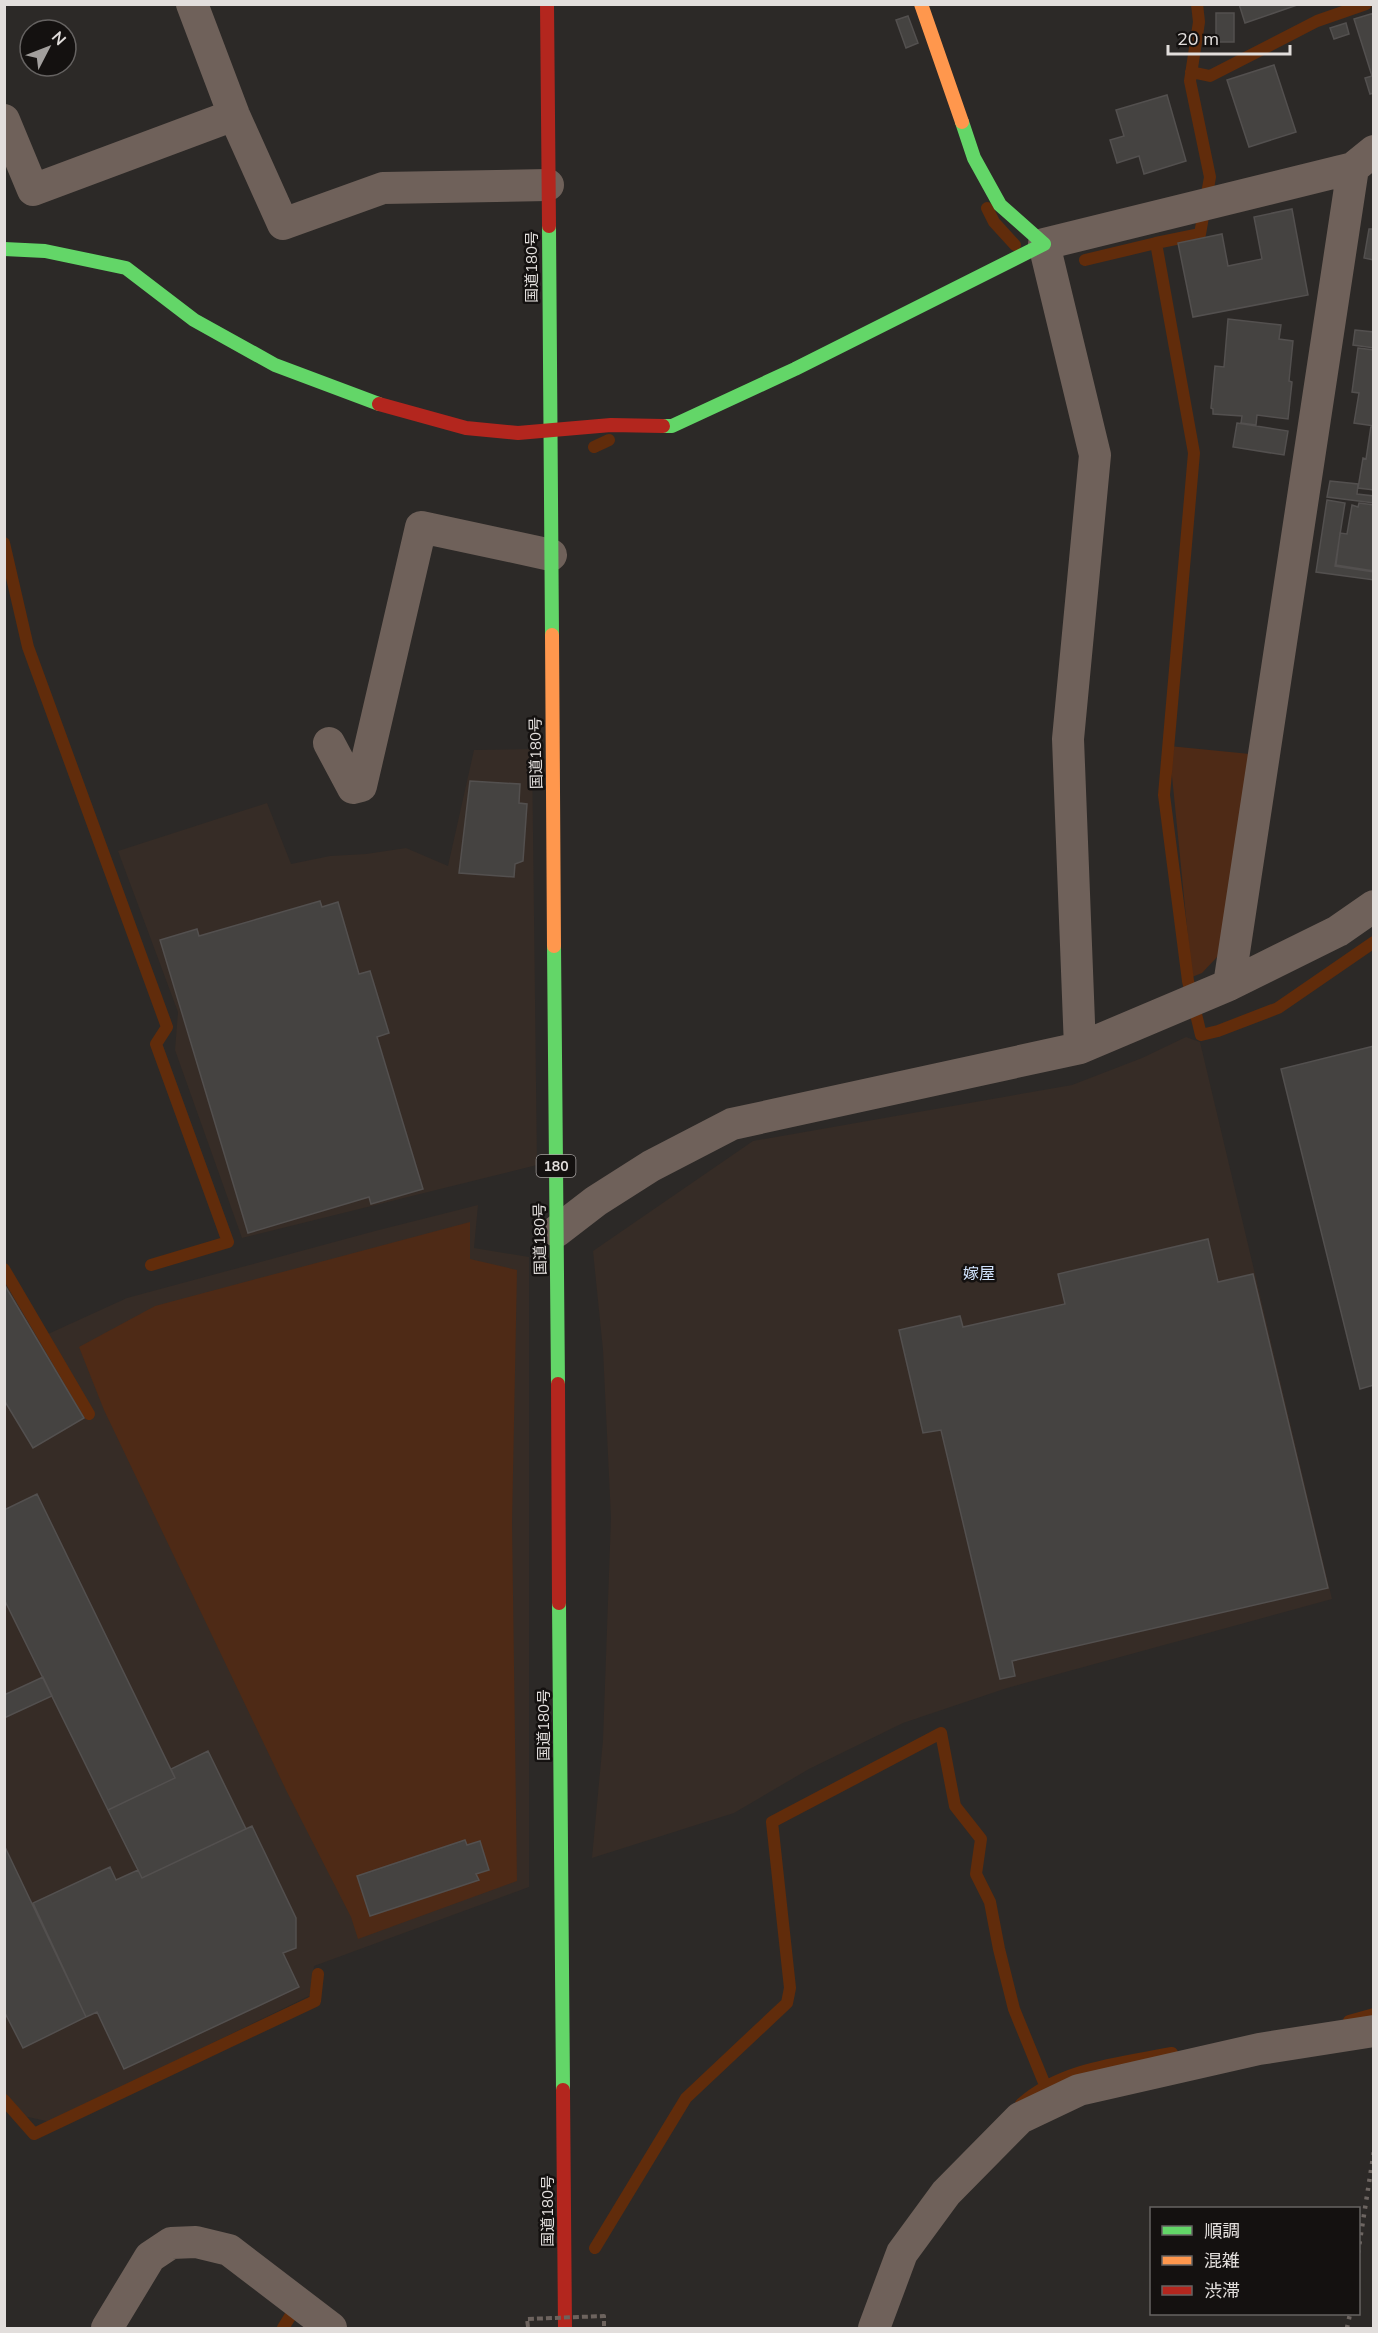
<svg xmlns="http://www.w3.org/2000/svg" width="1378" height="2333" font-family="Mulish,'Noto Sans JP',sans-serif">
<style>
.built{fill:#362c26}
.green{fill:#4e2a16}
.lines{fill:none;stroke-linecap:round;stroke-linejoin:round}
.stream{stroke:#612c0b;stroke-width:12}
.building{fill:#454341;stroke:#53504f;stroke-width:1.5}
.street{stroke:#6f615a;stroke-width:32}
.fast{stroke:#63d668;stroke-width:14}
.slow{stroke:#ff974d;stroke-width:14}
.jam{stroke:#b3261e;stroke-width:14}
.rail{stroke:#6d6561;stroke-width:4.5;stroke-dasharray:3 6;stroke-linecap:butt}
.path-bridge{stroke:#6d635e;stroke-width:4;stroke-dasharray:6 3;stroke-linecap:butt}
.labels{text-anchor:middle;stroke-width:5;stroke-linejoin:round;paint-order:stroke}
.shield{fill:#141110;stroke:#a4a09f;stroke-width:1.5}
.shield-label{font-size:14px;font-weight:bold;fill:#e2dedc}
.street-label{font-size:15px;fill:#e2dedc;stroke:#141110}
.neighbourhood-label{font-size:16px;fill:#d1e3fd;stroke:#141110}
</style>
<rect width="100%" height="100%" fill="#2c2927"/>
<path class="built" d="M532 749 537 1165 242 1238 175 1050 178 1012 118 851 267 803 291 864 330 856 366 854 406 848 448 866 474 750Z
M1186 1037 1200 1042 1332 1599 1007 1688 903 1723 809 1769 734 1813 592 1858 603 1740 611 1518 603 1350 593 1251 753 1141 1072 1085 1142 1058Z
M478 1205 474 1248 529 1257V1887L314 1966 311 1995 51 2122 5 2112 4 1265 36 1323 48 1334 127 1298 375 1231Z"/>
<path class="green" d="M1169 746 1250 754 1218 956 1202 973 1192 977Z
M470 1222V1259L517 1270 512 1523 517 1881 358 1939 351 1917 287 1792 104 1410 79 1347 155 1306Z"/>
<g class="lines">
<path class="stream" d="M1197 4 1199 22 1190 81 1210 177 1200 234 1156 243 1194 453 1164 795 1188 981 1201 1035 1218 1031 1278 1008 1374 942
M1191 72 1210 76 1317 21 1366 4
M987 208 994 222 1015 245
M1085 260 1156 243
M594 447 609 440
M4 543 28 647 167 1027 156 1044 228 1242 151 1265
M4 1269 89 1414
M1349 2021 1374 2014
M4 2100 34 2134 315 2001 318 1974
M1021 2104C1061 2068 1120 2063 1172 2053
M595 2248 686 2098 787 2003 790 1988 772 1822 941 1733 955 1806 981 1839 976 1874 990 1902 999 1949 1014 2009 1045 2085
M283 2328 291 2315"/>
</g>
<path class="building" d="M1239 4H1300L1245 23Z
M1216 13H1234V42H1216Z
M1374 13V93L1370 94 1365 78 1372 76 1354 19Z
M908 16 918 43 906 48 896 20Z
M1346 23 1349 34 1334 39 1330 28Z
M1274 65 1296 132 1249 147 1227 80Z
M1167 95 1186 161 1144 174 1139 156 1117 163 1110 140 1124 136 1116 110Z
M1292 209 1308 295 1193 317 1178 243 1222 234 1228 266 1262 259 1254 217Z
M1369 229H1374V260L1364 258Z
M1228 319 1281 325 1279 339 1293 341 1289 381 1292 382 1288 419 1257 415 1256 425 1241 423 1242 416 1213 414V409L1211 408 1215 366 1224 367Z
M1355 330 1374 332V348L1353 345Z
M1358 348 1374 350V426L1354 423 1359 393 1352 392Z
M1237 423 1288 431 1284 455 1233 447Z
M1371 426 1374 427V490L1358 488 1363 458 1366 459Z
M1330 481 1358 484 1357 494 1374 496V503L1327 497Z
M1327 500 1345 503 1335 566 1374 572V580L1316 572Z
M1359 503 1374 505V571L1336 565 1340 533 1347 534 1352 505 1358 507Z
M470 781 520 784 519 803 527 804 523 861 515 864 514 877 459 873Z
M320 901 322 907 338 902 359 974 370 971 389 1033 377 1037 423 1189 371 1204 369 1197 248 1233 160 940 197 929 199 936Z
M1374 1046V1385L1360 1389 1281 1069Z
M1208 1239 1218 1282 1253 1274 1328 1588 1012 1661 1015 1676 1000 1679 941 1430 923 1433 899 1330 960 1316 963 1327 1065 1304 1058 1274Z
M4 1284 84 1418 33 1448 4 1400Z
M37 1494 175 1778 108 1810 4 1599V1510Z
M43 1677 52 1696 4 1718V1695Z
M208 1751 246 1829 142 1878 108 1810 175 1778 171 1769Z
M252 1826 296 1918V1948L283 1953 299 1987 124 2069 97 2012 86 2017 33 1903 110 1867 116 1880 138 1870 142 1878Z
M465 1840 467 1845 480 1841 489 1870 476 1874 479 1880 370 1916 357 1876Z
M4 1845 86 2017 23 2048 4 2011Z"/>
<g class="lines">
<path class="street" d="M192 4 234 115 283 224 383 188 548 185
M4 120 33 190 234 115
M329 743 353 788 361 786 421 527 551 555
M1229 985 1353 168
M1080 1048 1068 739 1095 455 1044 244 1353 168 1374 151
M557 1231 596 1201 651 1166 732 1124 1080 1048 1229 985 1338 931 1374 906
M107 2328 150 2257 171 2243 196 2242 229 2250 331 2328
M874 2328 902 2253 946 2193 1020 2118 1079 2090 1259 2049 1374 2031"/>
<path class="fast" d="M549 226 552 635
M4 249 45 251 126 268 194 320 275 365 379 404
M663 426H672L795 369 1044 244 1000 205 974 158 962 122
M554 946 558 1384
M559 1603 563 2090"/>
<path class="slow" d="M921 4 962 122
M552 635 554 946"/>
<path class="jam" d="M547 4 549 226
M379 404 466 428 518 433 611 425 663 426
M558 1384 559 1603
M563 2090 565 2328"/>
<path class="rail" d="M1358 2253 1374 2151
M1347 2328 1350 2314"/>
<path class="path-bridge" d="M528 2327 527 2319 604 2316V2326"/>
</g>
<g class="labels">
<rect class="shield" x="536.5" y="1155" width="39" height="22" rx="4.5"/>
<g class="shield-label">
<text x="556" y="1171">180</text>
</g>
<g class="street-label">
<text transform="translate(532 267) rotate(-90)" y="5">国道180号</text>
<text transform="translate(536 753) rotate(-91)" y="5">国道180号</text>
<text transform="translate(540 1239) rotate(-91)" y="5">国道180号</text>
<text transform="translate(544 1725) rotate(-90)" y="5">国道180号</text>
<text transform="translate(548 2211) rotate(-90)" y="5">国道180号</text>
</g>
<g class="neighbourhood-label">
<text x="979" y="1279">嫁屋</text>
</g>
</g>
<rect width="1378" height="2333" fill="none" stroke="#e2dedc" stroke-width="12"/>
<rect x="1150" y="2207" width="210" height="108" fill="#141110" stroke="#666362" stroke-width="1.5"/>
<rect x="1162" y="2226" width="30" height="9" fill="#63d668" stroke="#666362" stroke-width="1.5"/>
<text x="1204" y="2237" font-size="18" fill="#e2dedc">順調</text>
<rect x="1162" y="2256" width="30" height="9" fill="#ff974d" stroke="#666362" stroke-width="1.5"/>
<text x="1204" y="2267" font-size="18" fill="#e2dedc">混雑</text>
<rect x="1162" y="2286" width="30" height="9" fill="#b3261e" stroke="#666362" stroke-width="1.5"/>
<text x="1204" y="2297" font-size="18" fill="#e2dedc">渋滞</text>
<g transform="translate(48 48) rotate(48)"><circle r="28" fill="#141110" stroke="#666362" stroke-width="1.5"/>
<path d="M0-4.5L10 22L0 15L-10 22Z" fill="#a29f9d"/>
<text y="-9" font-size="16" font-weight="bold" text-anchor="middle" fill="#e2dedc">N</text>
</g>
<path d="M1168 45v9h122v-9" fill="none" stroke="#e2dedc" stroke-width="3"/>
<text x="1177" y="45" font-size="18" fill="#e2dedc" stroke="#141110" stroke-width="4.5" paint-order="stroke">20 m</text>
</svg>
